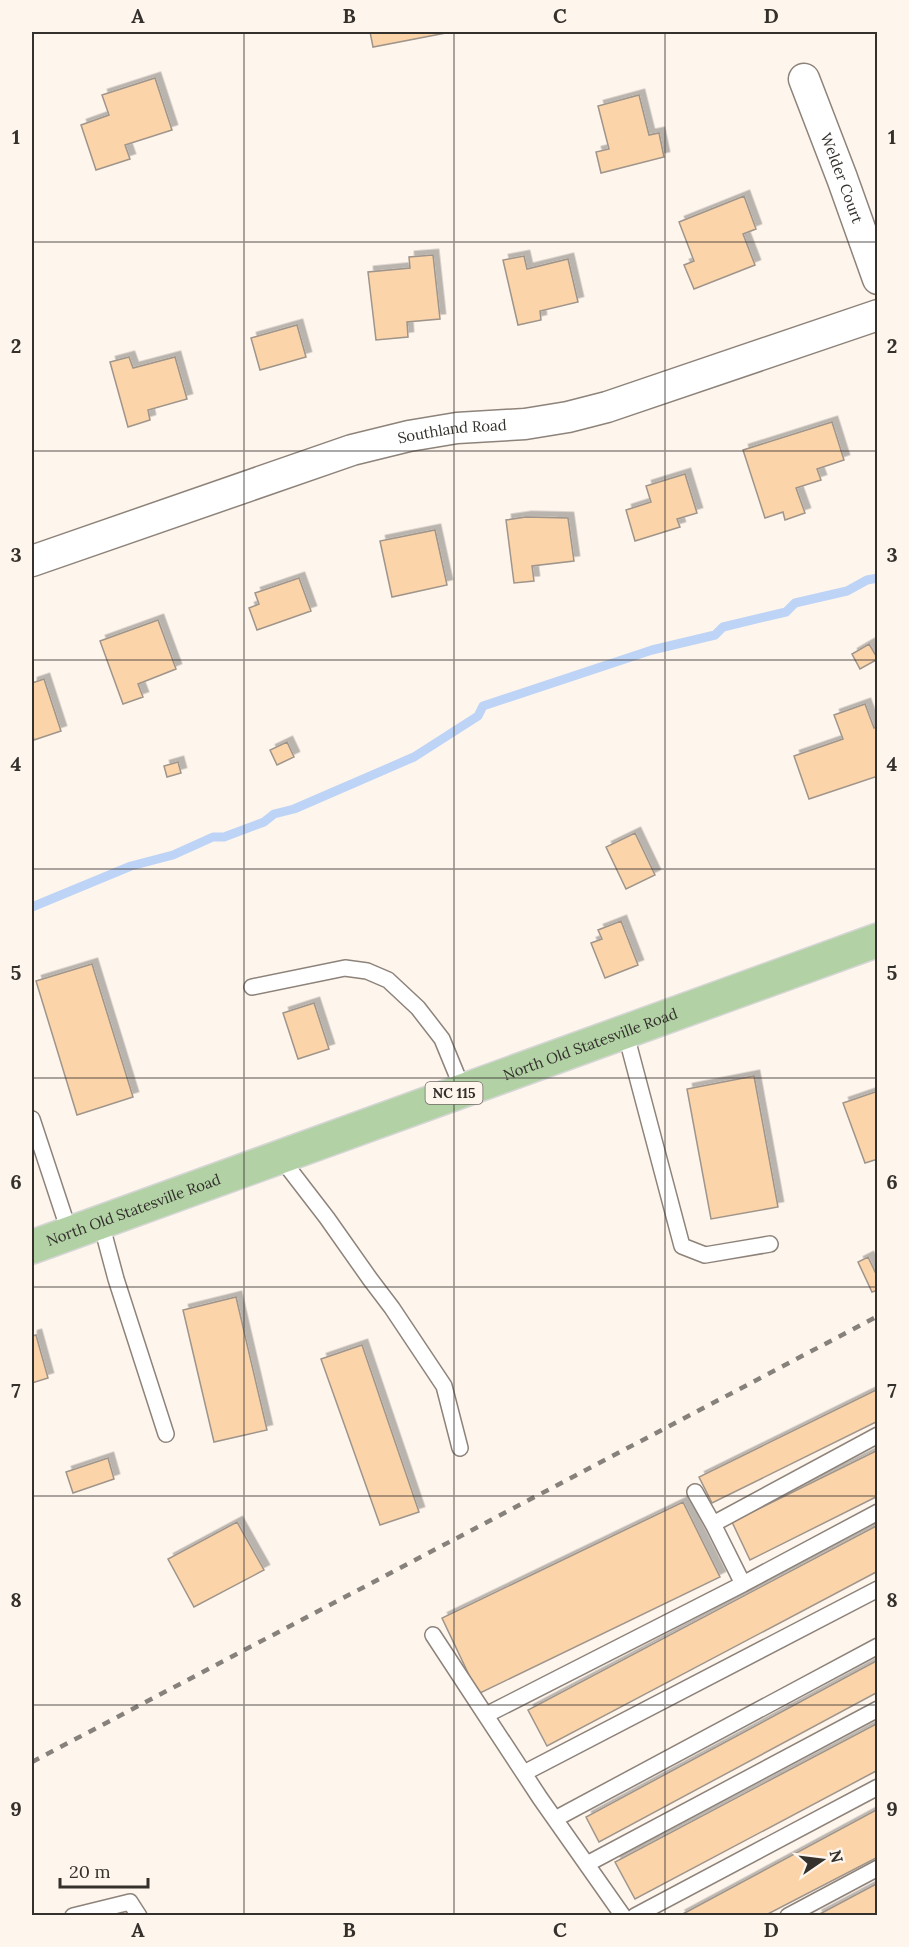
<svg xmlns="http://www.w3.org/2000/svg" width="909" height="1947" font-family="Lora,serif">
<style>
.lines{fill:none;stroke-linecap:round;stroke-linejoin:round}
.stream{stroke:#bed4f6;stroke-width:9}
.building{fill:#fbd4aa;stroke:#9f958b;stroke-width:1.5;filter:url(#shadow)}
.service-casing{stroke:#8d837a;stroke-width:18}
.minor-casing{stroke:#8d837a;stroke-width:33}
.primary-casing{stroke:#d6d6d5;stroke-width:36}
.service{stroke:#fff;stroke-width:15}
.minor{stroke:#fff;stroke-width:30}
.primary{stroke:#b2d2a6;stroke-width:33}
.rail{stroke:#87817c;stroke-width:4.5;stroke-dasharray:8 8;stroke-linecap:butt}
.grid{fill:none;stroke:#34302c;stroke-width:1.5;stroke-opacity:0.55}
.labels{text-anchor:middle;stroke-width:4.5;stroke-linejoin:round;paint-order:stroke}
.shield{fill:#fef5ed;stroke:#716b66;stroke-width:1.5}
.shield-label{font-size:14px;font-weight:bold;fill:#34302c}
.street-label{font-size:15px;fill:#34302c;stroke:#fef5ed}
.neatline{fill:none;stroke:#34302c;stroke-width:2}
.grid-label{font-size:20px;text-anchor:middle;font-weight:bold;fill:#34302c}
</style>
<defs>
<filter id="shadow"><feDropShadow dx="5.5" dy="-5.5" stdDeviation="0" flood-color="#0004"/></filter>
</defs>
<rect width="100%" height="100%" fill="#fef5ed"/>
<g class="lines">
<path class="stream" d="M32 907 131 866 173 855 213 837H224L264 822 274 814 294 809 414 757 478 716 483 706 652 650 715 635 723 627 786 612 795 603 847 591 867 580 878 578"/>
</g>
<path class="building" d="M370 32H451L373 47Z
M155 78 172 130 125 145 130 159 96 170 81 125 109 115 102 95Z
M639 95 649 135 659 133 664 157 601 173 596 152 609 149 598 106Z
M744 196 756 229 743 234 755 265 694 289 684 265 694 261 679 222Z
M433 255 440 319 407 322 408 337 376 340 368 272 410 268 409 257Z
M524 256 527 269 568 259 578 302 540 311 541 320 518 325 503 260Z
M297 325 306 357 260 370 251 338Z
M129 357 133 368 175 357 187 399 148 410 150 420 128 427 110 362Z
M832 422 844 460 817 469 821 480 796 488 805 513 785 520 783 512 765 518 743 450Z
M685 474 697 513 677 519 680 527 635 541 626 510 651 502 646 486Z
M526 517 568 518 574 561 532 566 534 581 514 583 506 520Z
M435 530 447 585 392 597 380 541Z
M299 578 311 611 257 630 249 608 259 604 255 593Z
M158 620 176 669 138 684 143 697 123 704 100 641Z
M869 644 878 659 860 669 852 654Z
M44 679 61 731 34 740 32 733V683Z
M865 704 874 728 878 726V776L809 799 794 756 843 739 834 715Z
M287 742 294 757 277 765 270 750Z
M178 762 181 773 167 777 164 766Z
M635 833 655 875 626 889 606 847Z
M621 921 638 965 605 978 591 943 602 939 598 930Z
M92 964 133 1097 77 1115 36 981Z
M314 1003 329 1049 298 1059 283 1013Z
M754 1076 778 1207 711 1219 687 1089Z
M878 1091V1159L865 1163 843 1103Z
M868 1257 878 1278V1290L872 1292 858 1262Z
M236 1297 267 1430 214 1442 183 1310Z
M36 1335 48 1378 32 1383V1336Z
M362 1345 419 1512 380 1525 321 1359Z
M878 1389V1421L712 1503 699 1477Z
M878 1450V1496L750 1560 732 1522Z
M108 1458 114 1479 73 1493 66 1472Z
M683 1502 720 1577 478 1694 442 1618Z
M237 1522 264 1570 194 1607 168 1559Z
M878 1525V1571L547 1746 528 1710Z
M878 1660V1692L599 1842 586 1817Z
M878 1723V1770L635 1899 615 1862Z
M878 1809V1857L764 1916H679Z
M878 1883V1913L873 1916H816Z"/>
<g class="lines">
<defs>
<path id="service" d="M252 987 345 968 367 971 388 980 418 1008 442 1039 463 1090
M625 1031 682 1246 705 1255 770 1244
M32 1119 70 1234
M280 1157 327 1218 370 1279 392 1308 444 1386 460 1448
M101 1223 116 1279 166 1434
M695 1492 713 1524 878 1435
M713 1524 743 1584 878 1512
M433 1635 540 1798 623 1916
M486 1715 743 1584
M524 1773 878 1589
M555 1819 878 1646
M587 1864 878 1709
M73 1916 130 1902 139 1916
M635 1916 878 1787
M788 1916 878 1868"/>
<g id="minor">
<path id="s1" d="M804 79 842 178 878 279"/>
<path id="s2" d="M32 561 352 450 409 436 457 428 525 424 568 417 607 407 878 315"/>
</g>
<g id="primary">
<path id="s3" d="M32 1247 878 940"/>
</g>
</defs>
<use href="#service" class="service-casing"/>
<use href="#minor" class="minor-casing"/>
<use href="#primary" class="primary-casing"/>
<use href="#service" class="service"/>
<use href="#minor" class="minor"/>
<use href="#primary" class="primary"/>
<path class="rail" d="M32 1762 878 1316"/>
</g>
<path class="grid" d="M244 32V1916M454 32V1916M665 32V1916M32 242H878M32 451H878M32 660H878M32 869H878M32 1078H878M32 1287H878M32 1496H878M32 1705H878"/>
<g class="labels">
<rect class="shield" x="425.5" y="1082" width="57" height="22" rx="4.5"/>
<g class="shield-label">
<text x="454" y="1098">NC 115</text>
</g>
<g class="street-label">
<text dy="5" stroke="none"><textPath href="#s1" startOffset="106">Welder Court</textPath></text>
<text dy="5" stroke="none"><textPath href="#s2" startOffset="441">Southland Road</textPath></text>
<text dy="5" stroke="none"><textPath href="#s3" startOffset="594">North Old Statesville Road</textPath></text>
<text dy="5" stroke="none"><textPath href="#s3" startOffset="108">North Old Statesville Road</textPath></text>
</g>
</g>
<rect width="909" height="1947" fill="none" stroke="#fef5ed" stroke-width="66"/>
<g transform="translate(822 1860) rotate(76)" stroke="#fef5ed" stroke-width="4.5" paint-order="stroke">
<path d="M0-4.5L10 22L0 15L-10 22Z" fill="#34302c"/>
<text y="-9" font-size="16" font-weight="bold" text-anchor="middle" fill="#34302c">N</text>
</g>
<path d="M60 1878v9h88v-9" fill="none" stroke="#34302c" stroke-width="3"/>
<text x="69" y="1878" font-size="18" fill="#34302c" stroke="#fef5ed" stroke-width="4.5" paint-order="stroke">20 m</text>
<rect x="33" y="33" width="843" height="1881" class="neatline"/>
<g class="grid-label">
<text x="138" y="23">A</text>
<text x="349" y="23">B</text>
<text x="560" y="23">C</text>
<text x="771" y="23">D</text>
<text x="16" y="144">1</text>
<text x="892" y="144">1</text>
<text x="16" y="353">2</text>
<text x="892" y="353">2</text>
<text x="16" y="562">3</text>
<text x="892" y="562">3</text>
<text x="16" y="771">4</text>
<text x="892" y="771">4</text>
<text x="16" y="980">5</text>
<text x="892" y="980">5</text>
<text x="16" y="1189">6</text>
<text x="892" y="1189">6</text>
<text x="16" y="1398">7</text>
<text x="892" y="1398">7</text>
<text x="16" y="1607">8</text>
<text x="892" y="1607">8</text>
<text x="16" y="1816">9</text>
<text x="892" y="1816">9</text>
<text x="138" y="1937">A</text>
<text x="349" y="1937">B</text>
<text x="560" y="1937">C</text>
<text x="771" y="1937">D</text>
</g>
</svg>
